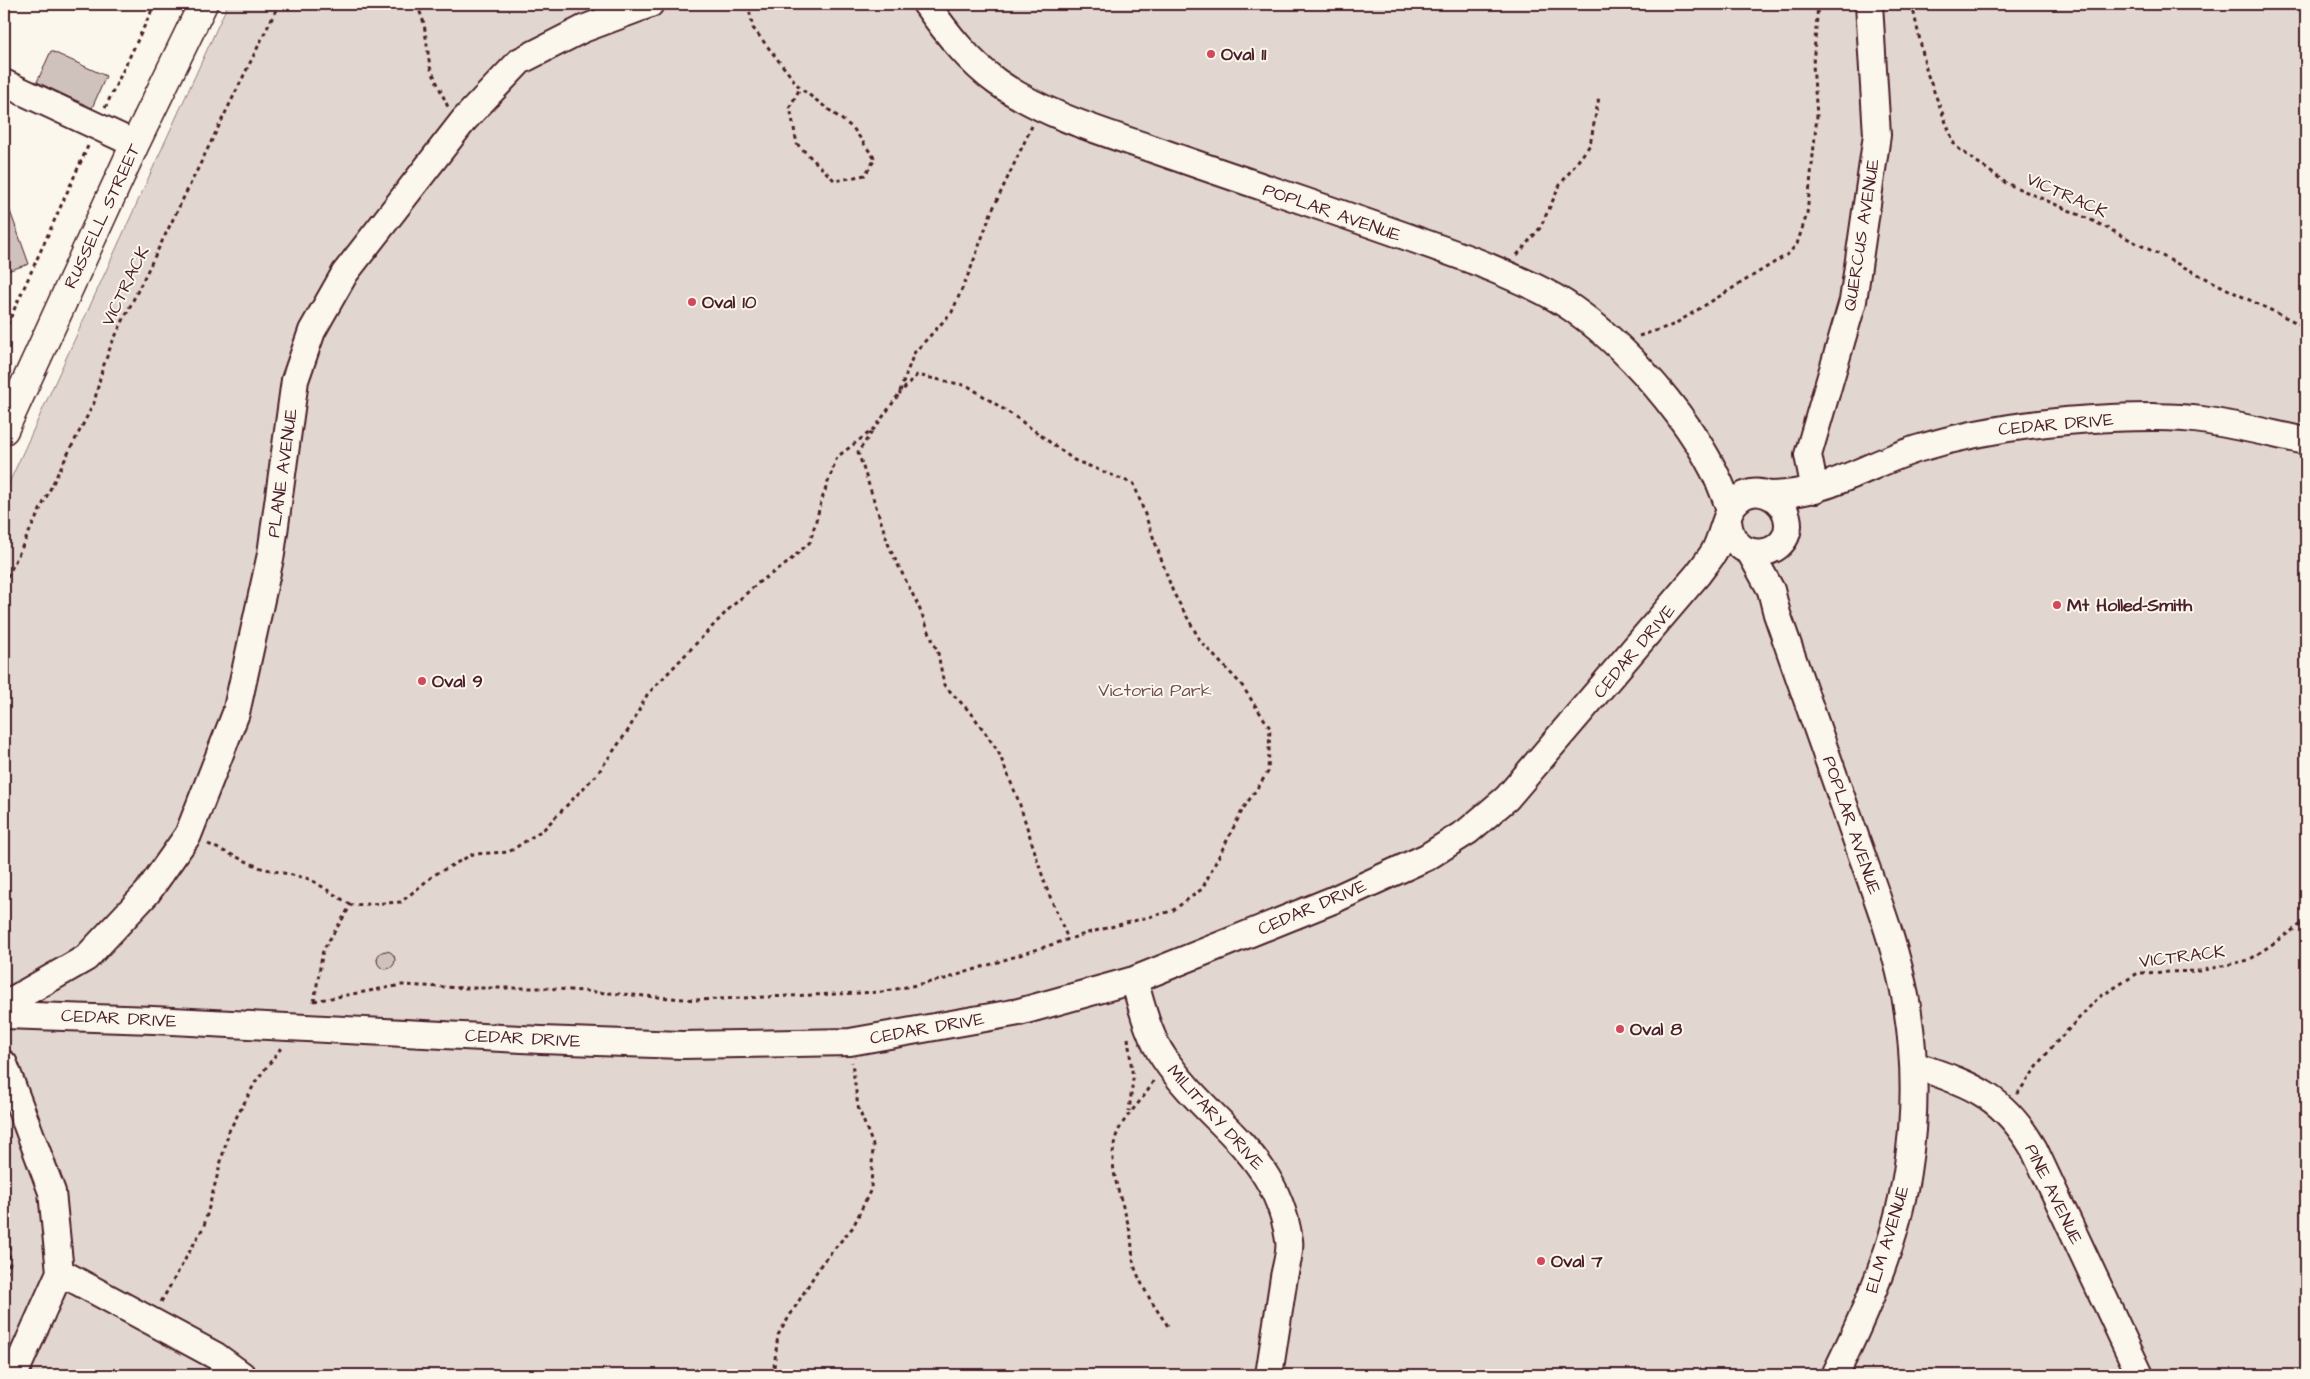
<svg xmlns="http://www.w3.org/2000/svg" width="2310" height="1379" font-family="'Architects Daughter',sans-serif">
<style>
.green{fill:#e2d7d0;stroke:#967b7e}
.building{fill:#cfc2bc;stroke:#4a1f2b}
.lines{fill:none;stroke-linecap:round;stroke-linejoin:round}
.minor-casing{stroke:#4a1f2b;stroke-width:30}
.major-casing{stroke:#4a1f2b;stroke-width:31}
.path{stroke:#4a1f2b;stroke-width:3;stroke-dasharray:4 4;stroke-linecap:butt}
.minor{stroke:#fbf7ec;stroke-width:26}
.major{stroke:#fbf7ec;stroke-width:28}
.poi-dot{fill:#d1495b;stroke:#fbf7ec;stroke-width:2}
.labels{text-anchor:middle;stroke-width:4;stroke-linejoin:round;paint-order:stroke}
.poi-label{font-size:18px;font-weight:bold;fill:#4a1f2b;stroke:#fbf7ec;text-anchor:start}
.street-label{font-size:18px;fill:#4a1f2b;stroke:#fbf7ec}
.park-label{font-size:18px;fill:#704d54;stroke:#fbf7ec}
</style>
<rect width="100%" height="100%" fill="#fbf7ec"/>
<filter id="ink" filterUnits="userSpaceOnUse"><feTurbulence type="fractalNoise" baseFrequency=".02" numOctaves="2"/><feDisplacementMap in="SourceGraphic" scale="10" xChannelSelector="R" yChannelSelector="G"/><feConvolveMatrix kernelMatrix="1 2 1 2 8 2 1 2 1" color-interpolation-filters="sRGB"/></filter>
<g filter="url(#ink)">
<path class="green" d="M228 4H2306V1375H4V494Z"/>
<path class="building" d="M51 51 106 76 92 108 37 82Z
M4 200H6L29 264 4 272Z
M377 960a9 9 0 1 1 18 0a9 9 0 1 1-18 0Z"/>
<g class="lines">
<defs>
<path id="minor" d="M926 4C946 32 968 61 997 82 1047 117 1110 134 1167 154 1270 190 1375 224 1477 262 1510 276 1544 289 1573 309 1634 352 1709 439 1730 511
M4 83 135 144
M1815 490 1808 455 1853 301 1877 135 1869 4
M1769 495C1827 495 1867 464 1920 448 1983 429 2046 421 2111 418 2141 417 2172 416 2202 420 2237 425 2272 434 2306 441
M1750 552 1771 590 1777 614C1803 687 1829 760 1854 833 1873 888 1896 944 1906 1001 1916 1058 1916 1115 1907 1172 1896 1244 1866 1311 1835 1375
M1134 980C1142 1007 1148 1035 1164 1058 1209 1125 1276 1151 1289 1240 1291 1251 1286 1266 1284 1277 1279 1310 1274 1343 1269 1375
M4 1005 86 958 147 893 188 835 236 713 271 554 295 380 312 331 345 273 464 120 520 61 583 29 650 4
M4 1015 153 1020 541 1040 682 1045 850 1042 1019 1012 1134 980 1333 900 1427 857 1468 831 1507 798 1698 574C1703 567 1709 560 1714 552 1722 538 1725 515 1734 504 1753 480 1788 497 1788 525 1787 560 1731 565 1728 520
M4 1064 52 1192 60 1272 14 1375
M1914 1065C1971 1085 2002 1094 2034 1149L2140 1375
M60 1272 216 1356 242 1375"/>
<path id="major" d="M4 430 135 144 203 4"/>
</defs>
<use href="#minor" class="minor-casing"/>
<use href="#major" class="major-casing"/>
<path class="path" d="M417 4 424 23 430 67 448 107
M748 4 753 28 800 88 853 128 875 159 865 175 835 181 797 144 790 107 800 88
M1912 4 1927 73 1955 146 2006 183 2089 219 2239 295 2306 327
M105 108 155 4
M1517 255 1540 228 1560 185 1590 145 1599 97
M4 332 88 146
M1639 336 1673 325 1788 254 1797 244 1807 214 1817 116 1813 65 1818 4
M872 432 858 452 890 549 918 605 938 653 944 685 972 714 998 751 1019 802 1046 887 1068 939
M4 584 58 473 94 403 102 370 112 343 279 4
M208 844 261 868 310 879 351 905
M314 1001 402 985 465 988H545L696 1000 882 992 945 979 1091 932 1172 911 1202 889 1243 809 1268 772 1270 728 1241 684 1201 642 1173 592 1134 484 1074 460 1017 418 968 386 917 375 899 394
M314 1002 323 950 351 905 401 902 434 875 473 854 509 852 544 829 598 773 629 729 647 695 730 608 758 583 786 564 810 542 822 499 837 457 875 428 899 394 914 353 952 312 971 268 991 213 1032 126
M1128 1038 1133 1079 1129 1111
M1153 1081C1143 1104 1118 1118 1114 1145 1109 1176 1124 1203 1130 1232 1133 1245 1131 1261 1137 1273 1145 1293 1156 1309 1168 1326
M2017 1094 2051 1048 2098 998 2138 973 2200 971 2249 960 2306 921
M4 1199 6 1204 10 1263 4 1281
M161 1302 204 1226 229 1131 256 1081 281 1048
M773 1375 778 1335 822 1263 853 1227 871 1189 873 1145 858 1107 852 1062"/>
<use href="#minor" class="minor"/>
<use href="#major" class="major"/>
</g>
</g>
<g class="poi-dot">
<circle cx="1211" cy="54" r="5"/>
<circle cx="692" cy="302" r="5"/>
<circle cx="2057" cy="605" r="5"/>
<circle cx="422" cy="681" r="5"/>
<circle cx="1620" cy="1029" r="5"/>
<circle cx="1541" cy="1261" r="5"/>
</g>
<g class="labels">
<g class="poi-label">
<text x="1221" y="60">Oval 11</text>
<text x="702" y="308">Oval 10</text>
<text x="2067" y="611">Mt Holled-Smith</text>
<text x="432" y="687">Oval 9</text>
<text x="1630" y="1035">Oval 8</text>
<text x="1551" y="1267">Oval 7</text>
</g>
<g class="street-label">
<text transform="translate(2067 195) rotate(24)" y="6">VICTRACK</text>
<text transform="translate(1332 212) rotate(19)" y="6">POPLAR AVENUE</text>
<text transform="translate(102 216) rotate(-65)" y="6">RUSSELL STREET</text>
<text transform="translate(1861 235) rotate(-81)" y="6">QUERCUS AVENUE</text>
<text transform="translate(125 286) rotate(-64)" y="6">VICTRACK</text>
<text transform="translate(2056 424) rotate(-5)" y="6">CEDAR DRIVE</text>
<text transform="translate(282 473) rotate(-82)" y="6">PLANE AVENUE</text>
<text transform="translate(1634 651) rotate(-50)" y="6">CEDAR DRIVE</text>
<text transform="translate(1852 825) rotate(71)" y="6">POPLAR AVENUE</text>
<text transform="translate(1312 907) rotate(-23)" y="6">CEDAR DRIVE</text>
<text transform="translate(2182 956) rotate(-7)" y="6">VICTRACK</text>
<text transform="translate(119 1018) rotate(3)" y="6">CEDAR DRIVE</text>
<text transform="translate(927 1028) rotate(-10)" y="6">CEDAR DRIVE</text>
<text transform="translate(523 1038) rotate(3)" y="6">CEDAR DRIVE</text>
<text transform="translate(1216 1117) rotate(48)" y="6">MILITARY DRIVE</text>
<text transform="translate(2054 1194) rotate(64)" y="6">PINE AVENUE</text>
<text transform="translate(1887 1239) rotate(-73)" y="6">ELM AVENUE</text>
</g>
<g class="park-label">
<text x="1155" y="696">Victoria Park</text>
</g>
</g>
<rect width="2310" height="1379" fill="none" stroke="#fbf7ec" stroke-width="20"/>
<rect x="10" y="10" width="2290" height="1359" fill="none" stroke="#4a1f2b" stroke-width="2" filter="url(#ink)"/>
</svg>
